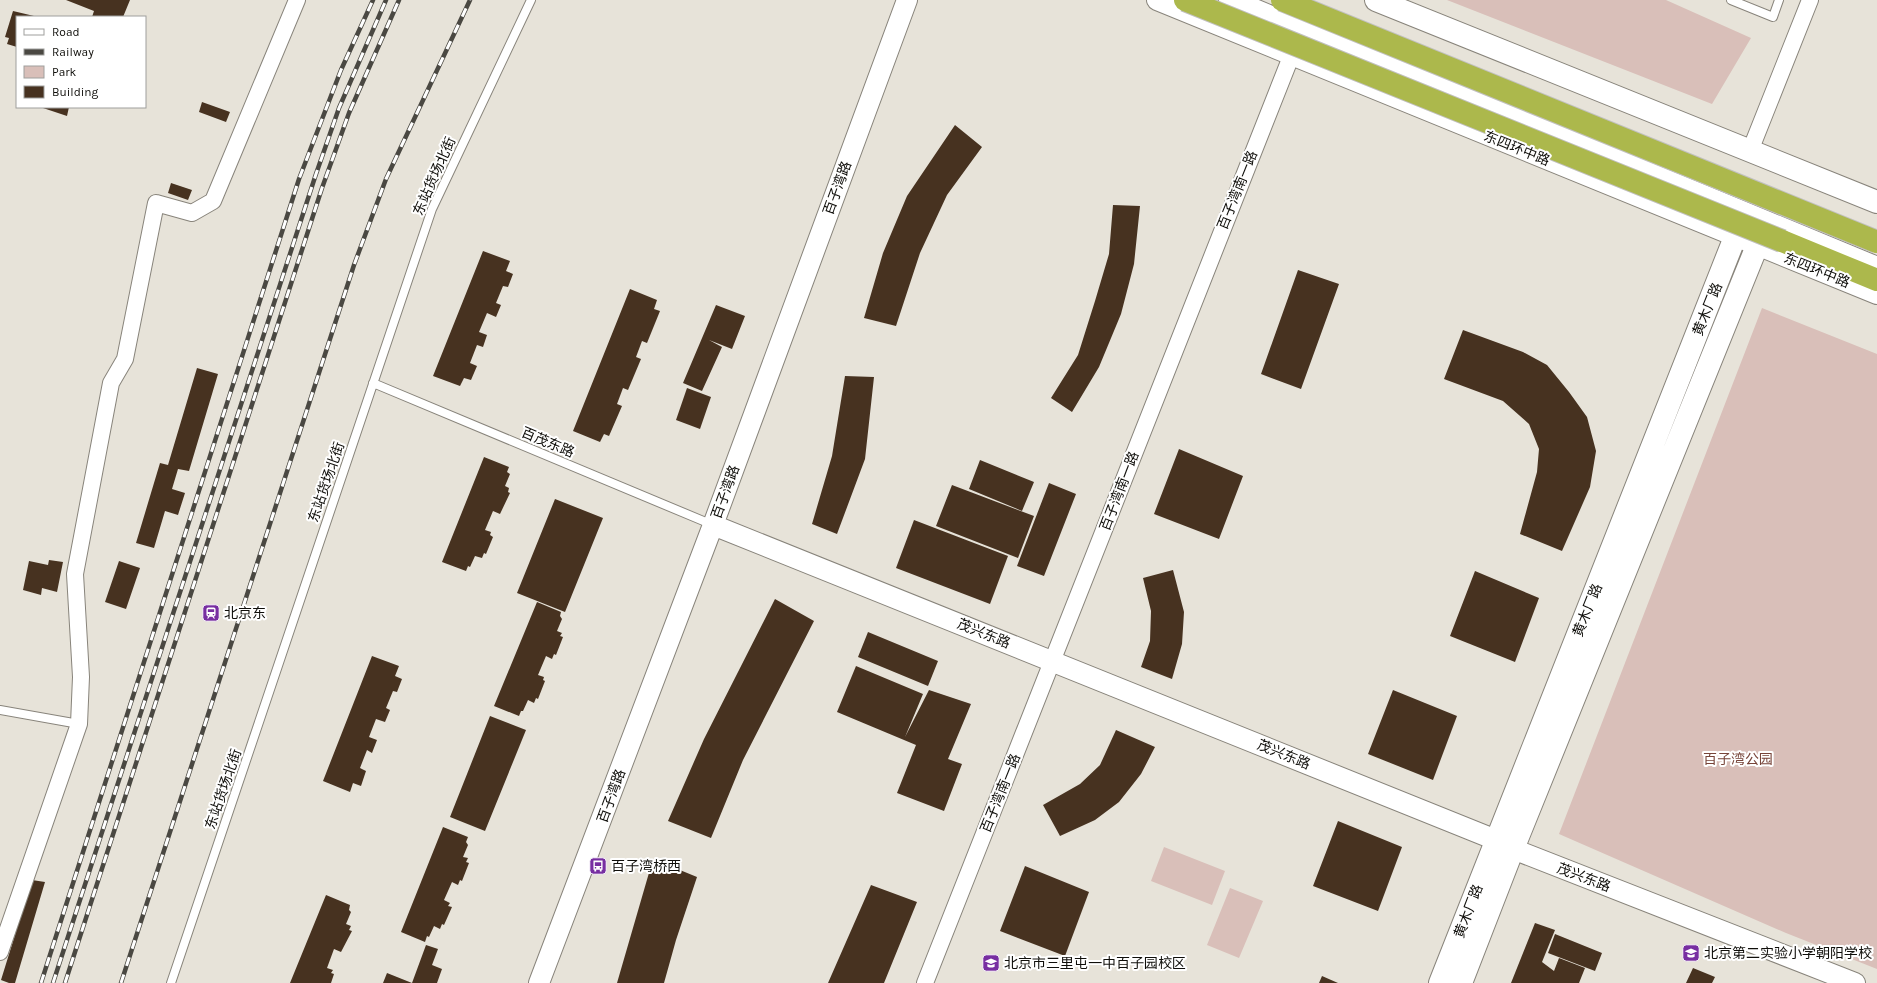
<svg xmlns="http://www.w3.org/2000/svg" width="1877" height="983" font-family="Karla,'Noto Sans SC',sans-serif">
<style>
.green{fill:#d9bfb9}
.building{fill:#473220}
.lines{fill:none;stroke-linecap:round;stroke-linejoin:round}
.service-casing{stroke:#88847b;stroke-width:10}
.minor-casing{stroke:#88847b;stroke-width:18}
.tertiary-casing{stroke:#88847b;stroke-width:22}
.secondary-casing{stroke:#88847b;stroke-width:24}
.trunk-casing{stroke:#c1c0bf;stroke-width:24}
.service{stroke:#fff;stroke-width:8}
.minor{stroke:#fff;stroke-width:16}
.tertiary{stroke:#fff;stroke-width:20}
.secondary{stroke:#fff;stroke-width:22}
.trunk{stroke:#acb84c;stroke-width:22}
.rail-casing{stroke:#4a4842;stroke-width:4.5}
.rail{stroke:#fff;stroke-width:3;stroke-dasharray:9;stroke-linecap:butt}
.trunk-bridge-casing{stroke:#c1c0bf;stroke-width:24;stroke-linecap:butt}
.trunk-bridge{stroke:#acb84c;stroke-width:22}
.labels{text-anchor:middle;stroke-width:4;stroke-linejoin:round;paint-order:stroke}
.street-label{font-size:14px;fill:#0f0e0a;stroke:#fff}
.poi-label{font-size:14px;fill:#0f0e0a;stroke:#fff;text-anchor:start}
.park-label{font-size:14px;fill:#774439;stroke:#fff}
</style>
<rect width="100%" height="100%" fill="#e7e3d9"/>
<path class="green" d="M1447 0H1666L1751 38 1712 104Z
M1762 308 1877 354V969L1786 933 1559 834Z
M1164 847 1225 871 1212 905 1151 881Z
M1230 888 1263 901 1239 958 1207 945Z"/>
<path class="building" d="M66 0H130L123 17H92L94 11Z
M13 11 34 16 17 17V47L7 44 9 38 5 37Z
M202 102 230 112 226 122 199 112Z
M40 107H69L67 116Z
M955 125 982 147 947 195 920 253 896 326 864 318 883 253 907 196Z
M171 183 192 190 188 200 168 193Z
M1113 205 1140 206 1134 264 1121 314 1099 367 1072 412 1051 398 1078 355 1095 301 1109 254Z
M483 251 510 261 506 271 513 274 508 287 503 286 496 303 501 305 496 317 487 313 479 332 487 335 483 347 477 345 470 363 477 366 471 380 464 378 460 386 433 376Z
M1298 270 1339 284 1301 389 1261 374Z
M630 289 657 300 654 309 660 311 647 343 642 341 636 357 641 359 628 390 623 388 617 404 622 406 609 436 604 434 600 442 573 431Z
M716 305 745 316 732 349 709 340 722 347 702 391 683 383Z
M1463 330 1523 352 1547 365 1569 392 1587 417 1596 451 1590 487 1562 551 1520 534 1537 472 1539 449 1529 424 1503 401 1444 379Z
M197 368 218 374 189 471 178 469 172 489 185 493 178 515 165 511 154 548 136 543 160 463 168 465Z
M845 376 874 377 865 459 837 534 812 524 832 456Z
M687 388 711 397 700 429 676 420Z
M1179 449 1243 476 1219 539 1154 514Z
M484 457 509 467 507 472 510 474 505 486 509 488 508 492 510 493 500 514 493 511 485 530 491 532 490 535 493 537 486 554 484 553 482 558 475 556 470 567 468 566 466 571 442 562Z
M980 460 1034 482 1022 511 969 489Z
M1049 483 1076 494 1044 576 1017 566Z
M952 485 1034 516 1018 558 936 526Z
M555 499 603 518 565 612 517 593Z
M914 520 1008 556 990 604 896 568Z
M49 560 63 562 57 592 42 588 41 595 23 590 29 561 48 565Z
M119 561 140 568 126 609 105 602Z
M1173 570 1184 612 1182 644 1172 679 1141 667 1150 641 1151 611 1143 578Z
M1475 571 1539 598 1515 662 1450 636Z
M775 599 814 621 743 760 711 838 668 821 704 739Z
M537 602 561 612 560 616 562 619 557 631 562 633 560 636 563 637 556 655 554 654 552 659 546 656 538 675 544 677 543 680 545 681 538 699 536 698 534 703 528 700 523 711H521L519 716 494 706Z
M868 632 938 661 928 686 858 657Z
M372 656 399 666 395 676 402 679 397 692 393 691 386 708 390 710 385 722 376 719 369 737 377 740 372 753 367 750 360 768 366 771 361 786 353 783 350 792 323 781Z
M856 666 923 694 905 737 929 690 971 704 948 759 962 764 944 811 897 793 916 745 837 712Z
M1393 690 1457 716 1433 780 1368 754Z
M490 716 526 730 485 831 450 817Z
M1116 730 1155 747 1141 774 1119 802 1095 820 1060 836 1043 805 1080 784 1100 765Z
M1338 821 1402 847 1378 911 1313 886Z
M443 827 468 837 466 842 468 845 463 857 468 858 466 862 469 863 462 881 460 880 458 885 452 882 444 900 450 903 448 906 452 907 444 925 442 924 440 929 434 926 429 937 427 936 425 942 401 932Z
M653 859 697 877 676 940 664 983H617Z
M1025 866 1089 892 1065 956 1000 931Z
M32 880 45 882 15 983H9L1 980Z
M871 885 917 902 884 983H828Z
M326 895 350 905 349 910 351 912 346 924 351 926 349 930 352 931 341 952 334 949 327 968 333 970 331 973 334 974 331 983H290Z
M1535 923 1555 930 1542 962 1554 971 1559 958 1585 968 1579 983H1511Z
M1555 934 1602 953 1595 971 1548 953Z
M426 945 438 949 432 965 442 969 437 983H383L387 973 412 983Z
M1693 968 1715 977 1712 983H1686Z
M1322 976 1338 983H1319Z"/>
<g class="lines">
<defs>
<path id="service" d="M1731 0 1773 17 1779 0
M373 383 713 525
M0 710 79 724
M171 983 432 209 531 0"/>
<path id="minor" d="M1750 151 1810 0
M0 952 79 724 81 677 75 574 111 383 125 359 156 203 192 213 213 201 297 0
M925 983 1296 44"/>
<path id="tertiary" d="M1157 0 1877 294
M713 525 1496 840 1513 849 1855 983
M539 983 713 525 907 0"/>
<path id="secondary" d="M1230 0 1877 268
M1376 0 1877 202
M1440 983 1735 237
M1461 983 1513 849 1757 246"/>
<path id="trunk" d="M1782 241 1877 280"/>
</defs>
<use href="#service" class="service-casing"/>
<use href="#minor" class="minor-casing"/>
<use href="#tertiary" class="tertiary-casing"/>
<use href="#secondary" class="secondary-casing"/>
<use href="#trunk" class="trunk-casing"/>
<use href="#service" class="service"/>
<use href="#minor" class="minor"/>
<use href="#tertiary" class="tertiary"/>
<use href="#secondary" class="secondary"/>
<use href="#trunk" class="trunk"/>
<defs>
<path id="rail" d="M41 983 299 179 341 70 373 0
M53 983 316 174 339 108 386 0
M65 983 322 188 349 113 399 0
M121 983 354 265 386 179 470 0"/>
</defs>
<use href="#rail" class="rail-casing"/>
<use href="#rail" class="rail"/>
<defs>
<path id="trunk-bridge" d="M1185 0 1782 241
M1282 0 1877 242"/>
</defs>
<use href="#trunk-bridge" class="trunk-bridge-casing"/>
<use href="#trunk-bridge" class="trunk-bridge"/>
</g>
<defs>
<symbol id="station-square" viewBox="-11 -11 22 22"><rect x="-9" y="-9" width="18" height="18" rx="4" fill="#772ea1" stroke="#fff"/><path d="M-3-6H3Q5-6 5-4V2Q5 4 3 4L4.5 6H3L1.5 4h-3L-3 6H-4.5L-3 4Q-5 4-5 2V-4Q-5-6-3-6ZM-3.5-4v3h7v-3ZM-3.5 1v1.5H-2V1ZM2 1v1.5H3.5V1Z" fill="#fff"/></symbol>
<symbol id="bus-square" viewBox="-11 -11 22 22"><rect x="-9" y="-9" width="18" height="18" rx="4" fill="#772ea1" stroke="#fff"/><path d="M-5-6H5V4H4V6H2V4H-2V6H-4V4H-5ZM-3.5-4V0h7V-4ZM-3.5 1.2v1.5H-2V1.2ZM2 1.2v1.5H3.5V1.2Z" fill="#fff"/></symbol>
<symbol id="school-square" viewBox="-11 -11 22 22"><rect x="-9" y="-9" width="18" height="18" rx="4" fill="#772ea1" stroke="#fff"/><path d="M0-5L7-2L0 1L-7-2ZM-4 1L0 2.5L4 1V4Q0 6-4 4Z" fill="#fff"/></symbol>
</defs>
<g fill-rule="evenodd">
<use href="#station-square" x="201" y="603" width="20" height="20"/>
<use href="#bus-square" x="588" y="856" width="20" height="20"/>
<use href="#school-square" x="1681" y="943" width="20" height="20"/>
<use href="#school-square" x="981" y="953" width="20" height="20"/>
</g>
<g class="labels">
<g class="street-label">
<text transform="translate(1517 148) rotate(22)" y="5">东四环中路</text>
<text transform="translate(434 176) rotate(-66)" y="5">东站货场北街</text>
<text transform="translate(837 188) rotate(-70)" y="5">百子湾路</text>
<text transform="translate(1237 190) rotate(-68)" y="5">百子湾南一路</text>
<text transform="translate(1817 270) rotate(22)" y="5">东四环中路</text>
<text transform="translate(1707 309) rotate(-68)" y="5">黄木厂路</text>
<text transform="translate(548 442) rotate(23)" y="5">百茂东路</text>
<text transform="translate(326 482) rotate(-71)" y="5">东站货场北街</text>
<text transform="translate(1119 491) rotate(-69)" y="5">百子湾南一路</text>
<text transform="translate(725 492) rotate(-70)" y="5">百子湾路</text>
<text transform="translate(1587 610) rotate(-68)" y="5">黄木厂路</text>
<text transform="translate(984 633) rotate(22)" y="5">茂兴东路</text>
<text transform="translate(1284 754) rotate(22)" y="5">茂兴东路</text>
<text transform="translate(223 789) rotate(-71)" y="5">东站货场北街</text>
<text transform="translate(1000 793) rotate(-68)" y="5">百子湾南一路</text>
<text transform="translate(611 796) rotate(-70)" y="5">百子湾路</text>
<text transform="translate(1584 877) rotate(21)" y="5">茂兴东路</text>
<text transform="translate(1468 911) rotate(-69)" y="5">黄木厂路</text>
</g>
<g class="poi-label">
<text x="224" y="618">北京东</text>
<text x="611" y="871">百子湾桥西</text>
<text x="1704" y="958">北京第二实验小学朝阳学校</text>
<text x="1004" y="968">北京市三里屯一中百子园校区</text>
</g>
<g class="park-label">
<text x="1738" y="764">百子湾公园</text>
</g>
</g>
<rect x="16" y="16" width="130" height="92" fill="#ffffff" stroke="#9f9f9d"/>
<rect x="24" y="29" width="20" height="6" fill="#ffffff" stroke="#9f9f9d"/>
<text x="52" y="36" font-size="12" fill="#0f0e0a">Road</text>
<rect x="24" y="49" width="20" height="6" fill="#4a4842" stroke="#9f9f9d"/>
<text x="52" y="56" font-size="12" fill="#0f0e0a">Railway</text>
<rect x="24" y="66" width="20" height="12" fill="#d9bfb9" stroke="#9f9f9d"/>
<text x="52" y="76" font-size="12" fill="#0f0e0a">Park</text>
<rect x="24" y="86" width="20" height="12" fill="#473220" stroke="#9f9f9d"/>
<text x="52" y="96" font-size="12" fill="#0f0e0a">Building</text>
</svg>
